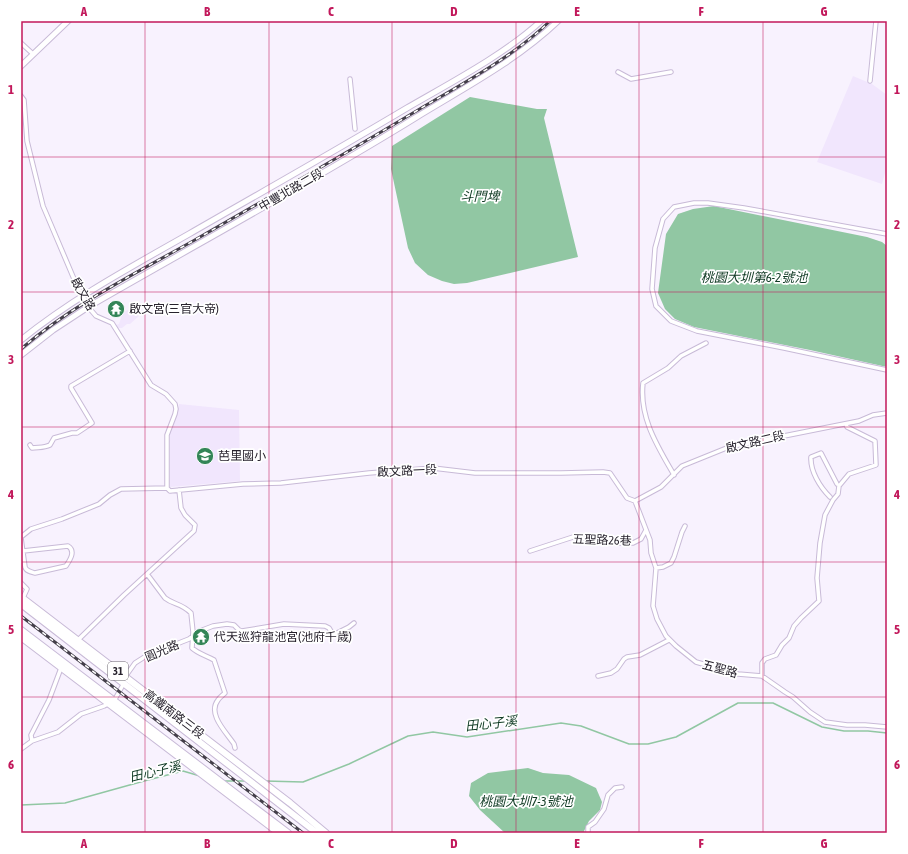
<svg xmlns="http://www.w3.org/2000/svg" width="908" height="854" font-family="'Asap Condensed','Noto Sans TC',sans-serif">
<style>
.built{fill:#f1e6fd}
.water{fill:#91c7a3}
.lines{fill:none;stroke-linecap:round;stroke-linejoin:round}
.stream{stroke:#91c7a3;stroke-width:1.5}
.street-casing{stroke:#c8bad7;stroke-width:5.5}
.secondary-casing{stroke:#c8bad7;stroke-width:7}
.primary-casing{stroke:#c8bad7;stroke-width:8}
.street{stroke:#fff;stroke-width:3.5}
.secondary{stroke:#fff;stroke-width:5}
.primary{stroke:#fff;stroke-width:6}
.rail-casing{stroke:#443f4a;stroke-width:3}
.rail{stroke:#fff;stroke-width:1.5;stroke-dasharray:4.5;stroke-linecap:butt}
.grid{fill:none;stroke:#c2185b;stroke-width:1;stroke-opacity:0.55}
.labels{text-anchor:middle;stroke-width:3.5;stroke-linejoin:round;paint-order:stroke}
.shield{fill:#fff;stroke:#68646c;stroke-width:1}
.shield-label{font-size:11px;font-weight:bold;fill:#27222d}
.street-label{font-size:12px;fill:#27222d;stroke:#fff}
.poi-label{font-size:12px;fill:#27222d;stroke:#fff;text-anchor:start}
.water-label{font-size:13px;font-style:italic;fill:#0e3922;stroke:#fff}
.neatline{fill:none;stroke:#c2185b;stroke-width:1.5}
.grid-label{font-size:13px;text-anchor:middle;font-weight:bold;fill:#c2185b}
</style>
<rect width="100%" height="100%" fill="#f8f2fe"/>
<path class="built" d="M853 76 872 84 887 95V166L882 184 817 162Z
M128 310 139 316 130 324H127L122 328H118L116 325 119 324 123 312Z
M179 404 239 410 240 481 170 487V431L177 415Z"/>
<path class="water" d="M470 97 537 109H547L544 118 578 257 467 283 454 284 442 281 428 275 415 263 408 248 391 169 392 146Z
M714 206 867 237 882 242 887 246V367L810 350 694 327 675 319 665 309 658 293 666 234 678 214 693 209Z
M528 768 543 773 569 775 596 788 602 802 600 810 589 821 584 831 585 833H505L480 810 469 796 471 783 488 773Z"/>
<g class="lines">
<path class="stream" d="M223 781H246
M265 781 303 782 349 764 408 736 433 732 467 737 561 723 581 726 629 744H648L676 737 738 703H773L822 727 844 731H868L887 733
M21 805 65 803 144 781 183 771 200 776"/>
<defs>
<path id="street" d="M21 43 33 54
M618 72 631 79 671 72
M350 79 355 129
M870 81 876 21
M21 96 24 100 27 141 43 206 77 286 90 309 96 316 112 323 151 385 166 394 175 404 176 409 175 414 167 435V488
M887 234 744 208 708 203H694L674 207 663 219 655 248 652 289 656 306 671 321 697 331 784 348 887 370
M30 445 32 448C39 447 44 448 50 445L54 438 72 433H77L92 423 71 388V386L130 351
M674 475C658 447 639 418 643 383L668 368 681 356 706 343
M830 497C820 487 810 471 811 457L821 453 837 484
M635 501 650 540 651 553 656 568 653 606 657 619 666 636 676 646 696 662 738 674 762 676 785 692 793 697 810 712 825 722 847 725H865L887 727
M635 501 661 487 682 466 729 447 859 421 873 415 887 413
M21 537 31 529 62 519 99 504 110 495 121 489 167 488 170 491 243 484 281 483 369 473 433 468 475 473H561L603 472 610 473 627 498 635 501
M21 538 25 567C26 571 31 572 35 573L66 566C70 560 76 551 68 546L23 551
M530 551 573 537 610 543H633L641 539 646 530
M656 568 663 567 671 563 674 557 682 532 685 526
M147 574 165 598C174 605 181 603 191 613L193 632 192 648C197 653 207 656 214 660L225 693C223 695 220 697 218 700 207 714 226 732 234 744L235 748
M21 583 27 589 23 598
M78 640 124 595 194 531 195 525 185 515 181 508 179 490
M598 676 611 673 617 669 624 659 627 657 640 655 669 640
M762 676V663L765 659 776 655 782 645 789 638 794 626 801 618 819 601 817 578 820 543 825 515 833 500 838 494 839 486 849 474 876 465 875 441 847 427 846 424
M125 677 135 663 146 656 189 639 200 631 213 626 227 624 234 625 239 630 242 631 284 624 325 626 329 628 332 633 335 634 349 627 354 623
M32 741 31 735 49 700 61 668
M21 749 32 741 58 732 81 714 104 706 114 701 124 683
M588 833V827L595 822 604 809 608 795 615 788 622 787"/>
<path id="secondary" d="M21 66 68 21
M21 340C73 298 131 267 189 234 262 192 335 151 407 108 450 83 504 55 541 21
M21 355 53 330 88 307C197 244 308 184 415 118 464 88 516 61 558 21"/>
<path id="primary" d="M21 597 290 803 326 833
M21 604 317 833
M21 630 288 833
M21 637 279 833"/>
</defs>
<use href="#street" class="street-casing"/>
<use href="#secondary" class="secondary-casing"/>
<use href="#primary" class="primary-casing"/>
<use href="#street" class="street"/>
<use href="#secondary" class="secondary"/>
<use href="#primary" class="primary"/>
<defs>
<path id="rail" d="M21 349C72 305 134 274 193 241 268 198 343 155 418 110 462 84 513 57 550 21
M21 616 303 833"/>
</defs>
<use href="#rail" class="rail-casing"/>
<use href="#rail" class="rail"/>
</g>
<path class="grid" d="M145 21V833M269 21V833M392 21V833M516 21V833M639 21V833M763 21V833M21 157H887M21 292H887M21 427H887M21 562H887M21 697H887"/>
<defs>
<symbol id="temple-disc" viewBox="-11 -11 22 22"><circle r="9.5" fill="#338557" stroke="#fff"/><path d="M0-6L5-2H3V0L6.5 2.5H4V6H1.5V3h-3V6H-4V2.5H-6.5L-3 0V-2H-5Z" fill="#fff"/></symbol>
<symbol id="school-disc" viewBox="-11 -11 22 22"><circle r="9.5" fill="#338557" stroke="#fff"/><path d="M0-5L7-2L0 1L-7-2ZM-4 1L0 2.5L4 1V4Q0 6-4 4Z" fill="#fff"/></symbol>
</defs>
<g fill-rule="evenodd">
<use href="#temple-disc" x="106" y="299" width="20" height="20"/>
<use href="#school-disc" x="195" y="446" width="20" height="20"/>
<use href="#temple-disc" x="191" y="627" width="20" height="20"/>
</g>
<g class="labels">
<rect class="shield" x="108" y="662" width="20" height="18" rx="3"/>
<g class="shield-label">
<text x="118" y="675">31</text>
</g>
<g class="street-label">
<text transform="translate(291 190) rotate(-30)" y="4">中豐北路二段</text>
<text transform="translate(83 294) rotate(60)" y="4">啟文路</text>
<text transform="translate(755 442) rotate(-13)" y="4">啟文路二段</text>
<text transform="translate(407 471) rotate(-3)" y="4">啟文路一段</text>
<text transform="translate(602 540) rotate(2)" y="4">五聖路26巷</text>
<text transform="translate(162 651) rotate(-23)" y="4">圓光路</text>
<text transform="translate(720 669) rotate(15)" y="4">五聖路</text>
<text transform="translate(174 714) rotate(37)" y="4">高鐵南路三段</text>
</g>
<g class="poi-label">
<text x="129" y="313">啟文宮(三官大帝)</text>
<text x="218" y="460">芭里國小</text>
<text x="214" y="641">代天巡狩龍池宮(池府千歲)</text>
</g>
<g class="water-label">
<text x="480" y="201">斗門埤</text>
<text x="754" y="282">桃園大圳第6-2號池</text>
<text transform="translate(491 723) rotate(-6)" y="5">田心子溪</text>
<text transform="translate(155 771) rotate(-13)" y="5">田心子溪</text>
<text x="526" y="806">桃園大圳7-3號池</text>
</g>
</g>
<rect width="908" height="854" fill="none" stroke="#ffffff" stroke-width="44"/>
<rect x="22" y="22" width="864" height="810" class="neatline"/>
<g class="grid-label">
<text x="84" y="16">A</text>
<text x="207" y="16">B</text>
<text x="331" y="16">C</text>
<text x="454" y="16">D</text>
<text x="577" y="16">E</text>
<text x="701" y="16">F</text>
<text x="824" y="16">G</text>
<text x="11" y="94">1</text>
<text x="897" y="94">1</text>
<text x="11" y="229">2</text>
<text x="897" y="229">2</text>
<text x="11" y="364">3</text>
<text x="897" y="364">3</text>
<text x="11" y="499">4</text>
<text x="897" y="499">4</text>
<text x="11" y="634">5</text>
<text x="897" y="634">5</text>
<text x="11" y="769">6</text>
<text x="897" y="769">6</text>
<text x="84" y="848">A</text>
<text x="207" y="848">B</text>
<text x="331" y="848">C</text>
<text x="454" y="848">D</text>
<text x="577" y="848">E</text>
<text x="701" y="848">F</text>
<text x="824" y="848">G</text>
</g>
</svg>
